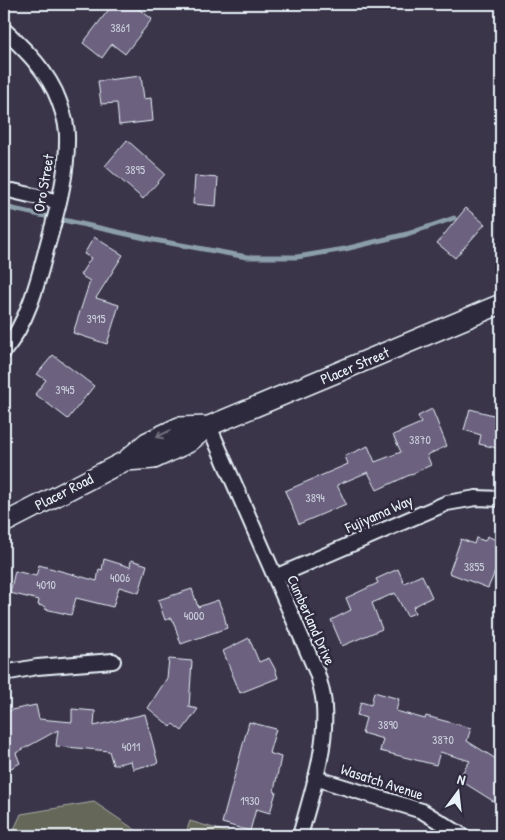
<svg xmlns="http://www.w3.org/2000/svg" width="505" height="840" font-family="'Patrick Hand',sans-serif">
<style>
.green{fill:#656759;stroke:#a6aca8}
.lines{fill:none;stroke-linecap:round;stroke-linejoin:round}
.stream{stroke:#8b9ea9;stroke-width:5}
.building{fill:#6c6280;stroke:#e8f1f8}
.street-casing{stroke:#e8f1f8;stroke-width:18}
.secondary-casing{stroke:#e8f1f8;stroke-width:22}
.street{stroke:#2f2a3d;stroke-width:14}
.secondary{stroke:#2f2a3d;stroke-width:19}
.oneway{stroke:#70707e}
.labels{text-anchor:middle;stroke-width:5;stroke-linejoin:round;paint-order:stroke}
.number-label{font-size:12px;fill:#c9cdda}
.street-label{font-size:15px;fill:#e8f1f8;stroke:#2f2a3d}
</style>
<rect width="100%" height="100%" fill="#3b354a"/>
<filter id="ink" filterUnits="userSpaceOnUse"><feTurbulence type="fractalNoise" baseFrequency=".02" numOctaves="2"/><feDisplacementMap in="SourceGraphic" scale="10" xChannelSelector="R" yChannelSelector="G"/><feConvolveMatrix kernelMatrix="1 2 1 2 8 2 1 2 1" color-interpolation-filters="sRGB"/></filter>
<g filter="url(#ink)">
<path class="green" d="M94 802 137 831 157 836H11L21 814Z
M190 821 240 836H185Z"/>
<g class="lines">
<path class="stream" d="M4 207 154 240 247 257H297L345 249 407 234 454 218"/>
</g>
<path class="building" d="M113 4H132L152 19 125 54 112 44 102 58 83 43Z
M141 76 144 99 151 98 153 121 119 125 117 103 101 104 98 81Z
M127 140 165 174 143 199 105 166Z
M195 176 218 178 216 206 193 204Z
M466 208 485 224 455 258 437 243Z
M94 237 123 255 96 298 119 305 107 344 73 333 90 281 80 275 91 258 84 254Z
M53 355 94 386 68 419 35 394 46 380 37 374Z
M432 409 447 446 427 455 431 465 377 490 368 472 337 485 346 504 299 524 285 491 348 464 345 456 368 446 375 462 401 452 393 435 421 423 418 416Z
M470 409 501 417V449L479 444 481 435 464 430Z
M487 536 501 542V558L488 588 449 573 461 539 474 544 476 538 485 541Z
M104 559 130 567 131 560 147 565 139 593 119 587 113 607 76 598 71 615 45 609 46 607 38 605 39 600 10 593 15 571 36 576 39 565 97 581 99 569 102 570Z
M398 569 404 583 422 575 432 597 413 607 415 613 407 616 395 593 372 603 382 629 342 646 331 620 351 610 346 598 378 583 376 579Z
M192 589 198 607 218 600 224 615 227 628 181 644 172 618 165 620 158 600Z
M249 638 259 662 269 658 275 669 278 678 240 693 223 651Z
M169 659 192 661 189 707 198 709 182 731 173 724 171 727 148 708 167 678Z
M374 692 399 699 396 711 425 719 426 716 471 728 467 741 501 762V806L458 779 470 761 440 752 436 765 380 751 383 739 362 733 366 718 357 715 361 702 371 705Z
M36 705 39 719 72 722V709L95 711 94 726 145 714 158 763 133 769 131 761 113 765 109 751 56 746 58 730 16 753 20 763 4 772V714L11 710Z
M249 722 276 729 269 753 281 757 274 791 276 792 270 813 256 809 250 831 222 823Z"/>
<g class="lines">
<defs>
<path id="street" d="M4 30C26 50 49 73 59 101 63 112 67 124 67 135 68 172 58 208 48 243 38 281 29 320 4 351
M13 191 59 202
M209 426 317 673C320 684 324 695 324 707 327 750 311 795 300 836
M275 577 447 503 476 498 501 499
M4 673 37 667 113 661
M315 778 422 811 463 836"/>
<path id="secondary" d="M125 461 154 459 188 443 209 426 501 304
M4 523 125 461 147 442 179 427 209 426"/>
</defs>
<use href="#street" class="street-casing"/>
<use href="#secondary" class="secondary-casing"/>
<use href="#street" class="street"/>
<use href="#secondary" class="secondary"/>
</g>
<defs><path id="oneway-shaft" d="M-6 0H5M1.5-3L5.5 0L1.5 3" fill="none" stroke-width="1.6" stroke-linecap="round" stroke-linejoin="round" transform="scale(1.25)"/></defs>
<use class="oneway" href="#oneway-shaft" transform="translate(163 434) rotate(154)"/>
</g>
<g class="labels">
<g class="number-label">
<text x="120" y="32">3861</text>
<text x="135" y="174">3895</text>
<text x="96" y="323">3915</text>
<text x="65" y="394">3945</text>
<text x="420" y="444">3870</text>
<text x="315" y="502">3894</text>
<text x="474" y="571">3855</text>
<text x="120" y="582">4006</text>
<text x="46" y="589">4010</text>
<text x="194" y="620">4000</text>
<text x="388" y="729">3890</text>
<text x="443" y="744">3870</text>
<text x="131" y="751">4011</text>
<text x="250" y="805">1930</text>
</g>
<g class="street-label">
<text transform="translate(44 183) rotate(-80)" y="5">Oro Street</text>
<text transform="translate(355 366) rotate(-23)" y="5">Placer Street</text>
<text transform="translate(64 492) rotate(-27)" y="5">Placer Road</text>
<text transform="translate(379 514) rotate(-24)" y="5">Fujiyama Way</text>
<text transform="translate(311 620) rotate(66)" y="5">Cumberland Drive</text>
<text transform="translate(382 782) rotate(18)" y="5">Wasatch Avenue</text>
</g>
</g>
<rect width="505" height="840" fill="none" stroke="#2f2a3d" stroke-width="20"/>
<rect x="10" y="10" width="485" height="820" fill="none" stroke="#e8f1f8" stroke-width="2" filter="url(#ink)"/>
<g transform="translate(458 792) rotate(15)" stroke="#2f2a3d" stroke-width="4" paint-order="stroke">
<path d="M0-4L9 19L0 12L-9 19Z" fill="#e8f1f8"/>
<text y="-8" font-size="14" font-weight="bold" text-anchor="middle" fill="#e8f1f8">N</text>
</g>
</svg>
